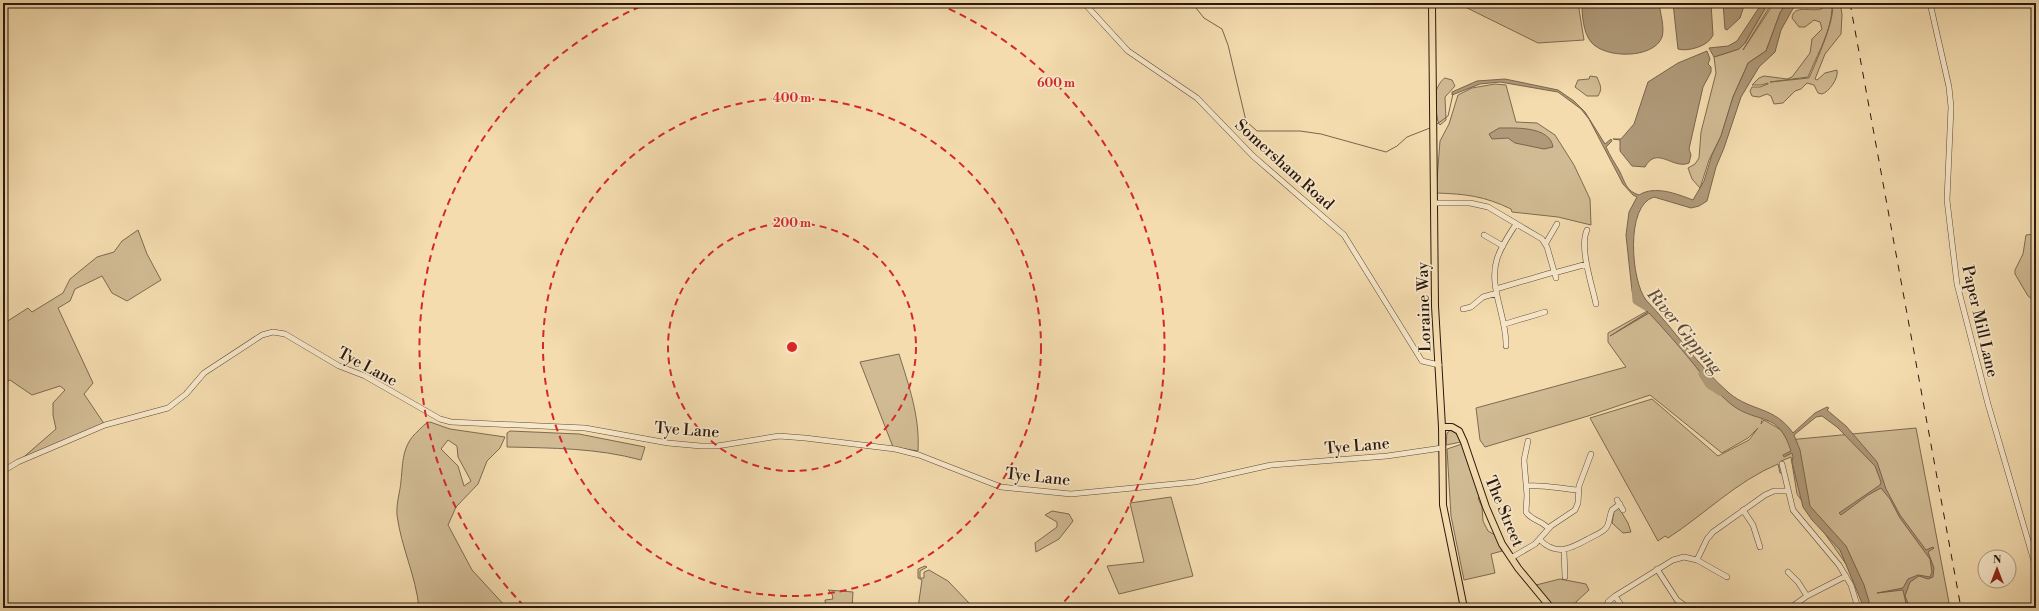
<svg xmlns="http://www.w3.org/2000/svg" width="2039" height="611" font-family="'Libre Bodoni',serif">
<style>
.green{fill:#d1bb94;stroke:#7d6a51;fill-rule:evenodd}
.water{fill:#af9978;stroke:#79654e}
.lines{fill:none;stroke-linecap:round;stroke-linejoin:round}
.stream{stroke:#79654e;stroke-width:1}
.river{stroke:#af9978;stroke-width:7}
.minor-casing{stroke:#5c4936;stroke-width:6}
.major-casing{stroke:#29180e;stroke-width:8}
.minor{stroke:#f8e8cb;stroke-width:5}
.major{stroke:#f4dcaf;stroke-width:6}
.rail{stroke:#29180e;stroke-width:1;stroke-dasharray:7 7;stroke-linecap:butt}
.ring{fill:none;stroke:#d62828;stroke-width:2;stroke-dasharray:7 5}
.labels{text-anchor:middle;stroke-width:3.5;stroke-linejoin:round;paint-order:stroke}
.street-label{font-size:16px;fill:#29180e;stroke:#f8e8cb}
.water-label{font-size:17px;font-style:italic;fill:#5f4c38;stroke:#f8e8cb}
.centre{fill:#d62828;stroke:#f8e8cb;stroke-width:2}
.ring-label{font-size:12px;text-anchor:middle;font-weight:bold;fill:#d62828;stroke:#f8e8cb;stroke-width:3.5;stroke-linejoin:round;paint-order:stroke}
</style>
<rect width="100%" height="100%" fill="#f4dcaf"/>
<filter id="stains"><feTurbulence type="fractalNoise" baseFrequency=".005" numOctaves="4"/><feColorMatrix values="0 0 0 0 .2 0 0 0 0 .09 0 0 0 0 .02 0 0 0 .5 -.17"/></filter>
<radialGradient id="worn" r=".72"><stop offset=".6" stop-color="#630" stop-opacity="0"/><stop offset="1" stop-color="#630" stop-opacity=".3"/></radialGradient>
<path class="green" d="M1457 3H1578L1584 40 1538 43Z
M1768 3H1772L1743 50 1774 3H1786L1780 13 1766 51 1748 63 1746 68 1733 97 1721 136 1709 160 1700 188 1692 179 1688 168 1695 164 1699 158 1701 132 1716 73 1714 57 1739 49 1745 43Z
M1829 3 1832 6C1832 30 1817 55 1808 77L1770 82 1809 78C1815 64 1837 16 1832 3H1840L1842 14 1841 34 1825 54 1815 79 1817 80 1825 73 1837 70C1839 78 1829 92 1822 94L1818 93 1814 85 1807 83 1801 89 1795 91 1783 103 1774 104 1771 96 1767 94 1759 97 1752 96 1750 91 1752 87H1760L1768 84V83L1761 85H1752L1759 78 1764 76 1787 79 1792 77 1810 53 1812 39 1822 29 1820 22 1814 20 1805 27H1799L1792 18C1793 4 1812 12 1821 9 1824 8 1826 5 1829 3Z
M1590 76 1597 77C1600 85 1603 88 1598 96H1587L1575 87 1578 80 1589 79Z
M1445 78 1452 80 1455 86 1445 97 1446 120 1440 125C1436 122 1435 97 1436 91 1438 86 1441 80 1445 78Z
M1495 84 1506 85 1516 122 1537 123 1555 135 1574 165 1590 199 1591 225 1558 217 1512 212 1511 209C1484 196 1466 194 1436 193L1440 141 1449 124 1458 95 1472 88Z
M138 230 147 254 161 280 127 301 112 293 102 276 75 289 70 301 58 308 93 383 84 394 105 425 18 462 56 429 53 415V403L65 390 60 386 32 395 10 380 3 383V324L28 308 32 312 63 293 70 279 97 257 114 252 122 241Z
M2036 234V302L2028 296 2015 274V270L2023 254 2026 235Z
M1649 310 1683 348 1709 385 1740 407 1763 416 1761 424 1764 420 1781 430 1788 440 1916 428 1950 608H1865L1858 581 1797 494 1791 457 1781 461 1784 473H1780L1778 464C1737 481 1705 514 1668 538L1665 536 1658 541 1590 418 1652 399 1718 456 1749 440 1758 428 1748 438 1722 453 1650 395 1588 416 1485 447 1480 440 1476 408 1626 367 1608 342V333Z
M899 354C909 386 920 417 918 451L893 447 860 362Z
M430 422 450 429 505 437 500 448 487 461 478 484 456 507 448 525 472 570 507 608H419C416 576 401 547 397 515 396 503 400 493 401 481 403 462 402 445 418 431 422 427 425 423 430 422ZM448 440 457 446 458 457 471 481 464 486 458 466 441 449Z
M1451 430 1457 434 1461 442 1446 445 1447 433Z
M510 431 579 434 645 447 641 460C597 448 552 448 507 447V433Z
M1462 444 1480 496 1478 498 1482 507 1483 521 1488 531 1495 535 1502 551 1491 554 1495 573 1464 580 1451 516 1447 449Z
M1171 497 1193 576 1119 594 1107 566 1144 562 1130 503Z
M1619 508 1628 523 1631 532 1623 533 1612 523 1614 511Z
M1052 511 1069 514 1073 521 1059 539 1036 552 1035 543 1057 527V522L1045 515Z
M925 566 927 567 920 571V578H924V572L929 570 948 581 970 604 969 608H918L922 580 918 578V569Z
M1560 579 1586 584 1589 590 1577 601 1572 608H1554L1536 585Z
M828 590 853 592 852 608H826L825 600 833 599 832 594Z"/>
<path class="water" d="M1582 3H1659C1660 12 1665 28 1662 37 1654 59 1605 59 1591 42 1583 32 1582 15 1582 3Z
M1673 3H1711L1713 35C1709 46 1688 52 1678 49Z
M1723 3H1745L1740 18 1727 30 1725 29Z
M1762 3H1768L1745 43 1739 49 1714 57 1709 48 1728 46 1737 41Z
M1786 3H1796L1781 30 1775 52 1759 67 1741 97 1724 148 1716 167 1707 201 1699 206 1691 208 1654 197C1625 205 1631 281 1646 300 1674 329 1698 366 1729 393 1752 412 1774 406 1793 433L1815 413 1827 407 1829 408 1827 410 1846 426 1877 462 1886 489 1900 515 1926 550 1933 547 1934 548 1928 552 1934 568 1933 577 1928 579 1919 576 1910 582 1905 596 1910 608H1907L1903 590 1877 593 1903 588 1908 579 1918 575 1930 577 1932 572 1930 559 1900 518 1890 499 1881 488 1868 495 1841 515 1839 513 1880 485 1881 482 1875 466 1837 427 1822 416 1816 417 1794 435 1800 450 1810 506 1846 546 1864 585 1871 608H1864L1840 550 1812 520 1803 507 1792 462 1793 457 1792 453 1784 457 1783 455 1791 451C1778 410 1759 425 1732 405 1716 392 1704 377 1692 362 1678 345 1664 329 1649 313L1610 336 1648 312 1638 303 1632 291 1626 235 1629 212 1637 197 1633 195 1623 184 1589 119 1581 109 1558 92 1500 82 1480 84 1452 95V92L1477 81 1505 79 1558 90 1574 101 1585 112 1605 144 1611 139 1612 141 1606 147C1610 156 1615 163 1620 172 1625 182 1626 191 1639 195 1655 185 1677 194 1693 200L1704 181 1712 155 1721 136 1733 97 1746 68 1748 63 1766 51 1780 13Z
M1707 51 1710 59 1708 64 1711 67V72L1703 87 1689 149 1691 155 1689 163C1673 170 1657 145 1645 167L1632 166 1620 151V140L1613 139H1621L1634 124 1648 82 1678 63Z
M1499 128C1515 128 1550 126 1553 147L1544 149 1515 143 1508 138 1492 139 1489 134Z"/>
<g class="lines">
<path class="stream" d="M1192 3 1204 18 1222 29 1228 45 1246 121 1257 131H1300L1321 134 1386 152 1397 146 1407 137 1430 128
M1437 124 1448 116 1453 94"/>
<path class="river" d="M1635 289 1636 301 1646 307
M1702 374 1709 385 1720 392"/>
<defs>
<path id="minor" d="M1084 3 1128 51 1197 98 1253 156 1344 235 1422 361 1439 365
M1930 3 1949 87 1951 107 1947 200 1957 284 1988 404 2036 568
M1434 203H1470L1488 207 1542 239 1547 247 1556 278
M1587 230C1579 247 1592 285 1596 304
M1484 235 1503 246
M1546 243 1557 224
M1554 273 1587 264
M1496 289 1554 272
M1463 309 1471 307 1483 297 1497 293
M1505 324 1545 312
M1506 346C1507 317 1488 287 1497 259 1501 246 1509 235 1516 224
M1528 441 1524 460 1527 495 1526 512C1531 520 1542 521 1548 528
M1782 464 1793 510 1839 565 1851 585 1858 608
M3 471 18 462 105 425 168 408 186 394 204 373 262 335 273 332 285 334 339 366 365 376 440 419 451 422 585 428 668 443 701 446H717L779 436 805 438 895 449 919 455 1001 487 1071 494 1195 482 1271 465 1387 456 1442 448
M1526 486C1544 484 1560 489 1578 490
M1617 500 1623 510
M1743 510 1753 525 1760 547
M1540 540C1557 557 1572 548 1590 538 1595 535 1602 533 1606 528 1610 523 1609 516 1612 510L1620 504
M1564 551 1565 577
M1511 558 1535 544 1551 526 1575 510 1578 503 1579 486 1591 454
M1697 560 1727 577
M1657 569 1677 600 1688 608
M1788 572 1798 582 1807 596
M1615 596 1623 608
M1606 608 1608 602 1615 596 1673 560 1684 557 1697 560 1707 539 1713 532 1765 495 1774 491H1787
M1790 608 1807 596 1846 576"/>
<path id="major" d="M1432 3 1435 306 1442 427 1443 505 1464 608
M1442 427H1452L1459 431 1464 442 1486 507 1502 544 1518 568 1551 608"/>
</defs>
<use href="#minor" class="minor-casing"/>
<use href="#major" class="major-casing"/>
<use href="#minor" class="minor"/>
<use href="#major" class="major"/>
<path class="rail" d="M1850 3 1961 608"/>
</g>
<g class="ring">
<circle cx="792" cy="347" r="124"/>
<circle cx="792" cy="347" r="249"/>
<path d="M524 606A373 373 0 0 1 646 4M938 4A373 373 0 0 1 1060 606"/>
</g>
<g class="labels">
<g class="street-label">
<text transform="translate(1285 164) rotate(42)" y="6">Somersham Road</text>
<text transform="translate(1423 307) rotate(-92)" y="6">Loraine Way</text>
<text transform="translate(1981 321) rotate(77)" y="6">Paper Mill Lane</text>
<text transform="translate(368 366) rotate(28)" y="6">Tye Lane</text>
<text transform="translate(687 429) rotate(4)" y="6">Tye Lane</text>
<text transform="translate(1357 445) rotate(-5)" y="6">Tye Lane</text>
<text transform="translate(1038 476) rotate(6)" y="6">Tye Lane</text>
<text transform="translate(1505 511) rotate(67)" y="6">The Street</text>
</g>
<g class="water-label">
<text transform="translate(1685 331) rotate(50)" y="6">River Gipping</text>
</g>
</g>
<circle cx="792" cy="347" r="6" class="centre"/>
<g class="ring-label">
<text x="1056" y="87">600 m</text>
<text x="792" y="102">400 m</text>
<text x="792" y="227">200 m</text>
</g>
<rect width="2039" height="611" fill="none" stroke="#f4dcaf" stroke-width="16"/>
<rect x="4" y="4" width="2031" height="603" fill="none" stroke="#29180e" stroke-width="2"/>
<rect x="8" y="8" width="2023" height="595" fill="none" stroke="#29180e"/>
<g transform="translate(1997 569)"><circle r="19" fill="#f8e8cb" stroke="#a5957f"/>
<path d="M0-3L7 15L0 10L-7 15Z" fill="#8f2418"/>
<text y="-6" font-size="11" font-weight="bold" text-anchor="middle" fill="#29180e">N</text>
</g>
<rect width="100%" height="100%" filter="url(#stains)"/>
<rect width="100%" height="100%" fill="url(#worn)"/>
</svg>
